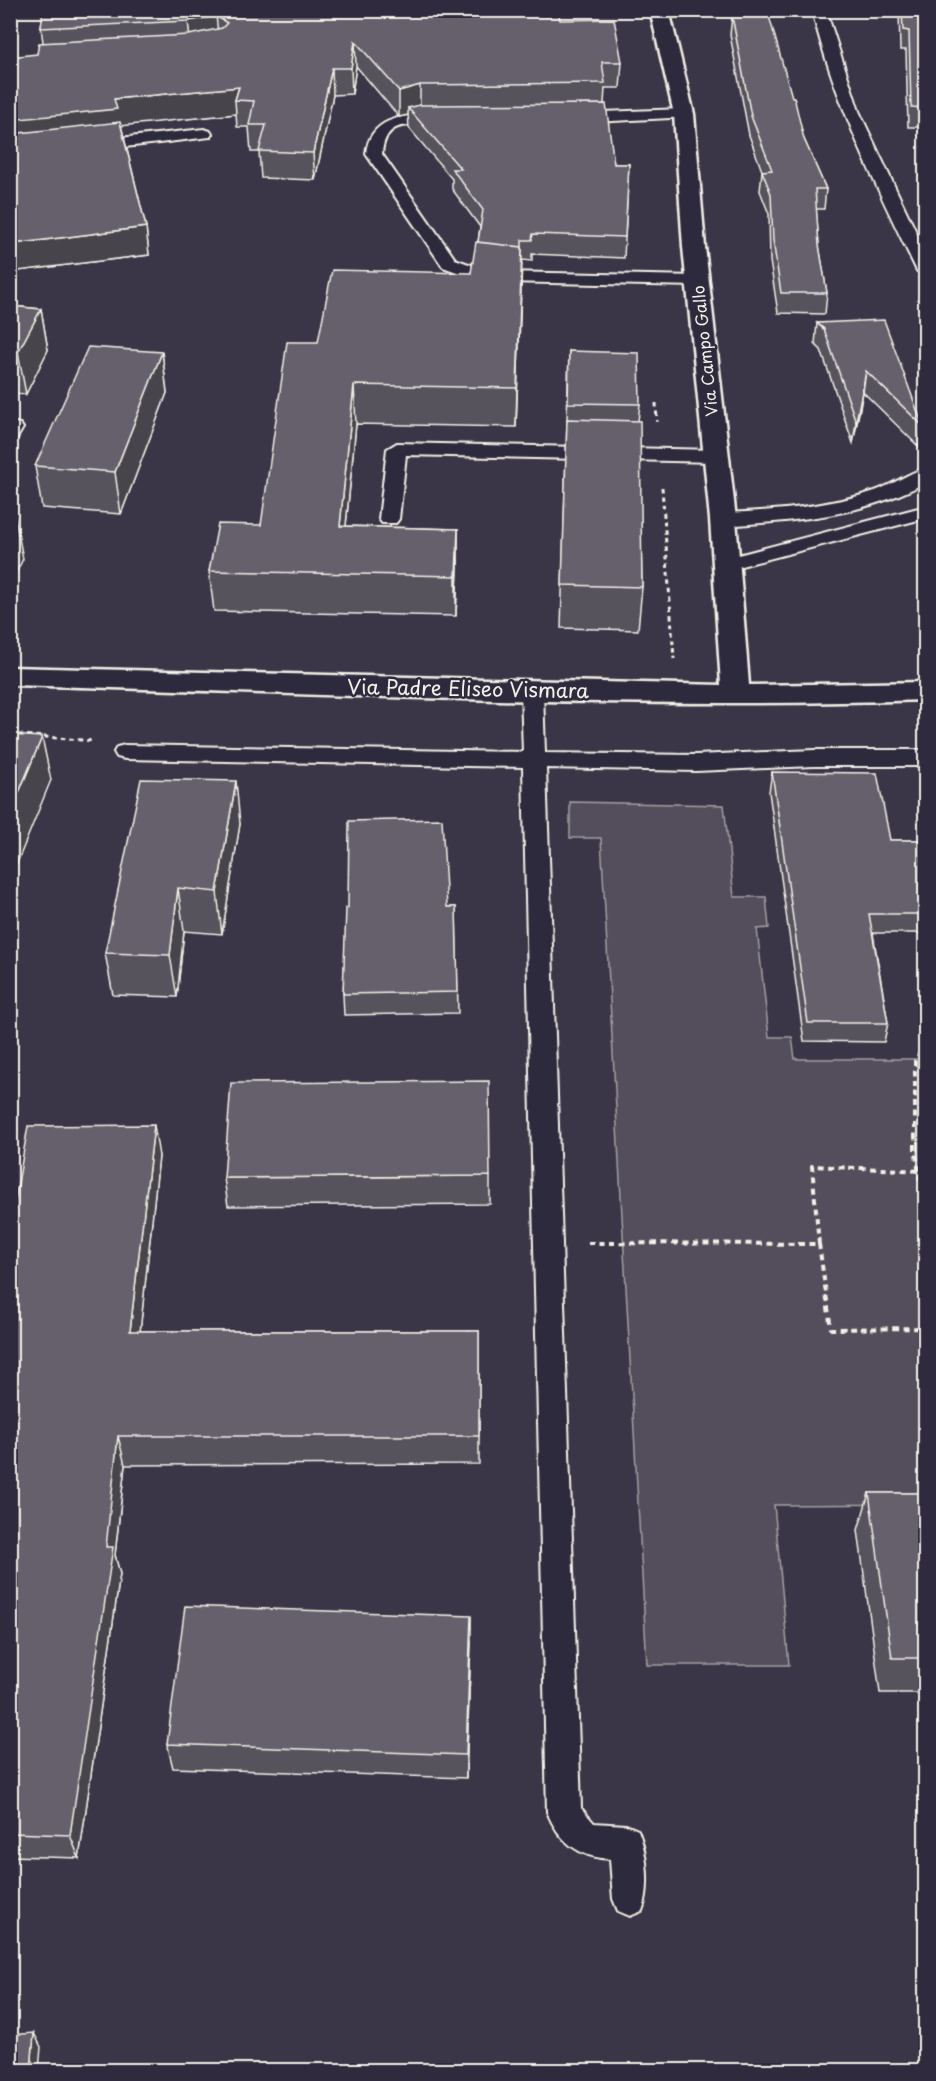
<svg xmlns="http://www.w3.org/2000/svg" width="936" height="2081" font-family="'Playpen Sans',sans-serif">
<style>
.green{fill:#534e5c;stroke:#a4a0a2;stroke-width:1.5}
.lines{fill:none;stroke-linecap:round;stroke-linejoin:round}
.lane-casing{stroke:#f4f1e8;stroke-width:4}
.street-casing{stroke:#f4f1e8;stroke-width:5}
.path-far1{stroke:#f4f1e8;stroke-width:3;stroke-dasharray:4.5 4;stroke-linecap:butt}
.path{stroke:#f4f1e8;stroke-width:4;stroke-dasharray:6 4.5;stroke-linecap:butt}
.lane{fill:#2f2a3d;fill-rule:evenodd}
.street{fill:#2f2a3d;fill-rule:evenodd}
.wall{fill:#57535d;stroke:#f4f1e8;stroke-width:1.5}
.shaded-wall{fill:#47444c;stroke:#f4f1e8;stroke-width:1.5}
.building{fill:#65616c;stroke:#f4f1e8;stroke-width:1.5}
.labels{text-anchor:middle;stroke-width:5;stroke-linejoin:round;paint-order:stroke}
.far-street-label{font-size:16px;fill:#f4f1e8;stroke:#2f2a3d}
.street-label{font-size:20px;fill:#f4f1e8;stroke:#2f2a3d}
</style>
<rect width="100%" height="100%" fill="#3b3647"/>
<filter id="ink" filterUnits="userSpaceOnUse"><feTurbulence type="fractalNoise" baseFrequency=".0167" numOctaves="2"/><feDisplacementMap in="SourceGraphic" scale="12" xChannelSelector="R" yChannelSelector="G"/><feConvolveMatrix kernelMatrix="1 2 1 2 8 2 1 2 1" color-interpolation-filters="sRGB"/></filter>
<g filter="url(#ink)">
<path class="green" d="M570 802 724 805 734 897H766L769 928 757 929 769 1037H792L795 1059H925V1504L774 1505 789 1665H647L601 838H570Z"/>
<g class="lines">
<defs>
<path id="lane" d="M812 10H826L859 111 926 253V276L917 271C876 186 835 103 812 10Z
M684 109 692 114 690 117 574 123 566 118 574 113Z
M431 114 447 116 449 119C434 137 386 105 382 154L455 259 485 270 503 272 697 276 706 281 697 286 503 282 476 279 443 267 366 154C369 119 401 115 431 114Z
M204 129 210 131 212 134 210 137 91 151 83 146 91 141Z
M10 422 20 424 23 428 17 438 10 440Z
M397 443 716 450 726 456 716 462 406 455 399 519 396 523H382L379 519 387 449Z
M926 468V482C876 510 817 519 762 523 747 524 730 527 716 523L713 519 716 515 723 513C774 511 826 507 875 491 892 485 908 473 926 468Z
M926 506V518L726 570 719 568 716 564 719 560Z
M532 684 540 686 543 691 545 753 696 755 814 750H926V766H814L696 771 546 768 581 1808 594 1823 626 1825 638 1830C647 1852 651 1889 642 1911L630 1916 618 1911 613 1899 610 1859C578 1857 559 1841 547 1812L523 767 125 759 117 757 114 752 117 747 125 745 523 752 521 691 524 686Z"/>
<path id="street" d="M650 10H669L694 114 705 247 736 519 749 685 926 682V700C621 710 315 693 10 685V667L721 685 710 519 683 247 674 114Z"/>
</defs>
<use href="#lane" class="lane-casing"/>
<use href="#street" class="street-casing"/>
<path class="path-far1" d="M656 403 657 422
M662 487 674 659
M10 734 93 741"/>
<path class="path" d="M926 1042 915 1061V1149L926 1216
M588 1243 819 1244 831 1329 926 1328
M819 1244 812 1166 926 1171"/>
<use href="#lane" class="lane"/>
<use href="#street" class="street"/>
</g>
<path class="wall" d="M43 10 560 20 622 62 620 88H605L604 104 614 164H629L624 258 532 254V261L522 260 516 427 356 424 346 526 458 529V568L456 616 214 611 209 571 261 525 318 342 471 273 478 242 480 227 452 189V179L409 128 408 115 399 117 356 66 352 94 333 95 315 180 261 178 259 152H251L249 127H237L236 114 121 125 146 227 149 255 18 271 37 54 43 42 41 28Z
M899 10H926V163H924L923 127H908L906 50H900Z
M732 16 804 139 826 189 824 209H816L819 245 827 293 825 314 778 313 770 261 769 214 760 191 762 171 749 135 730 35Z
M10 306 41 309 48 350 26 394 10 393Z
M817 323 923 426 919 447 863 392 853 443 821 350 815 344Z
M569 351 640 404 638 421 642 587 638 630 561 628Z
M162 352 167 393 121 514 42 508 35 466Z
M772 772 890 840H926V933H873L888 1023 884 1042 804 1041 769 792Z
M240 824 222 934 184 931 177 997 113 995 105 953Z
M456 907 458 1013 344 1015 343 994 348 908Z
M159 1156 140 1331H479V1464L125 1465 115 1555 120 1574 79 1858 10 1856V1230Z
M490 1176V1204L228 1206 224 1178Z
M869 1493H926V1693H880L858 1530Z
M471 1641 466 1778 173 1768 167 1744Z"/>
<path class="shaded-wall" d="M216 16 219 42 191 47 188 21Z
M355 41 356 66 352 94 351 68Z
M332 68 333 95 315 180 313 153Z
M420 85V112L408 108V115L399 117V91Z
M239 87 235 100 236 114 119 126 10 147V120L114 99Z
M146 227 149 255 18 271 13 244Z
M522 247 521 285 516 427 517 388Z
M41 309 48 350 26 394 18 352Z
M162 352 167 393 121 514 115 472Z
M866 371 863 392 853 443 856 422Z
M354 385 356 424 342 566 340 526Z
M15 517 23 559 10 585V525Z
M458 529V568L456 616V576Z
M42 737 51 780 10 880V814Z
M236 781 240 824 222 934 217 892Z
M178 888 184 931 177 997 170 955Z
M154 1125 159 1156 137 1360 130 1331Z
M118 1436 125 1465 115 1555 120 1574 79 1858 70 1835Z
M471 1616V1641L466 1778V1755Z
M34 2033 41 2047 39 2070H31Z"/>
<path class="building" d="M43 10H558L560 20 614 19 622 62H602L605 83 420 85 399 91 355 41 351 68H332L313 153 259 151 266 125H249L254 101 235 100 239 87 114 99 117 109 10 120V57L37 54 39 43 189 35 222 28 227 23 216 16 188 21 41 28Z
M902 10H926V108L911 107 909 31 903 30Z
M732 16H769L792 97H794L804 139 826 189H815L819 245 827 293H781L773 240 771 194 762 171 772 170 751 116Z
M606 104 614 164H629L625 237 533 234 532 240H522V250V247L478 242 483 210 452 169H461L408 108 420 105Z
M120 122 146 227 13 244 10 225V134Z
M476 242 522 247 517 388 354 385 340 526 458 529 456 576 209 571 218 524 261 525 287 342H318L332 270 471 273Z
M10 306 41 309 18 352H10Z
M884 320 923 426 866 371 856 422 824 329 817 323Z
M88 347 162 352 115 472 35 466Z
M569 351 639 353 640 404 568 403Z
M567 419 640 421 642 587 562 585Z
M10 516 15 517 10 525Z
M10 735 42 737 10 814Z
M772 772 877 773 890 840H926V914H869L888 1023H808Z
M141 779 236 781 217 892 178 888 170 955 105 953Z
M442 819 447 907H456L458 992 343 994 346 908H348L349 821Z
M489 1081 490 1176 224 1178 231 1083Z
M154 1125 130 1331H479V1436H118L106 1547H113L70 1835 10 1833V1230L28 1126Z
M869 1493H926V1658H892Z
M185 1606 471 1616 466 1755 167 1744Z
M34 2033 31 2070H10V2035Z"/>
</g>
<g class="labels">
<g class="far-street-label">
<text transform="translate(705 351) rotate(-96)" y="6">Via Campo Gallo</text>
</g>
<g class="street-label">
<text transform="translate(468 689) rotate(1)" y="7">Via Padre Eliseo Vismara</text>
</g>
</g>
<rect width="936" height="2081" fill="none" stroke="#2f2a3d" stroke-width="36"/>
<rect x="18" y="18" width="900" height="2045" fill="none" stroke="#f4f1e8" stroke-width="2" filter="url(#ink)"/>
</svg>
